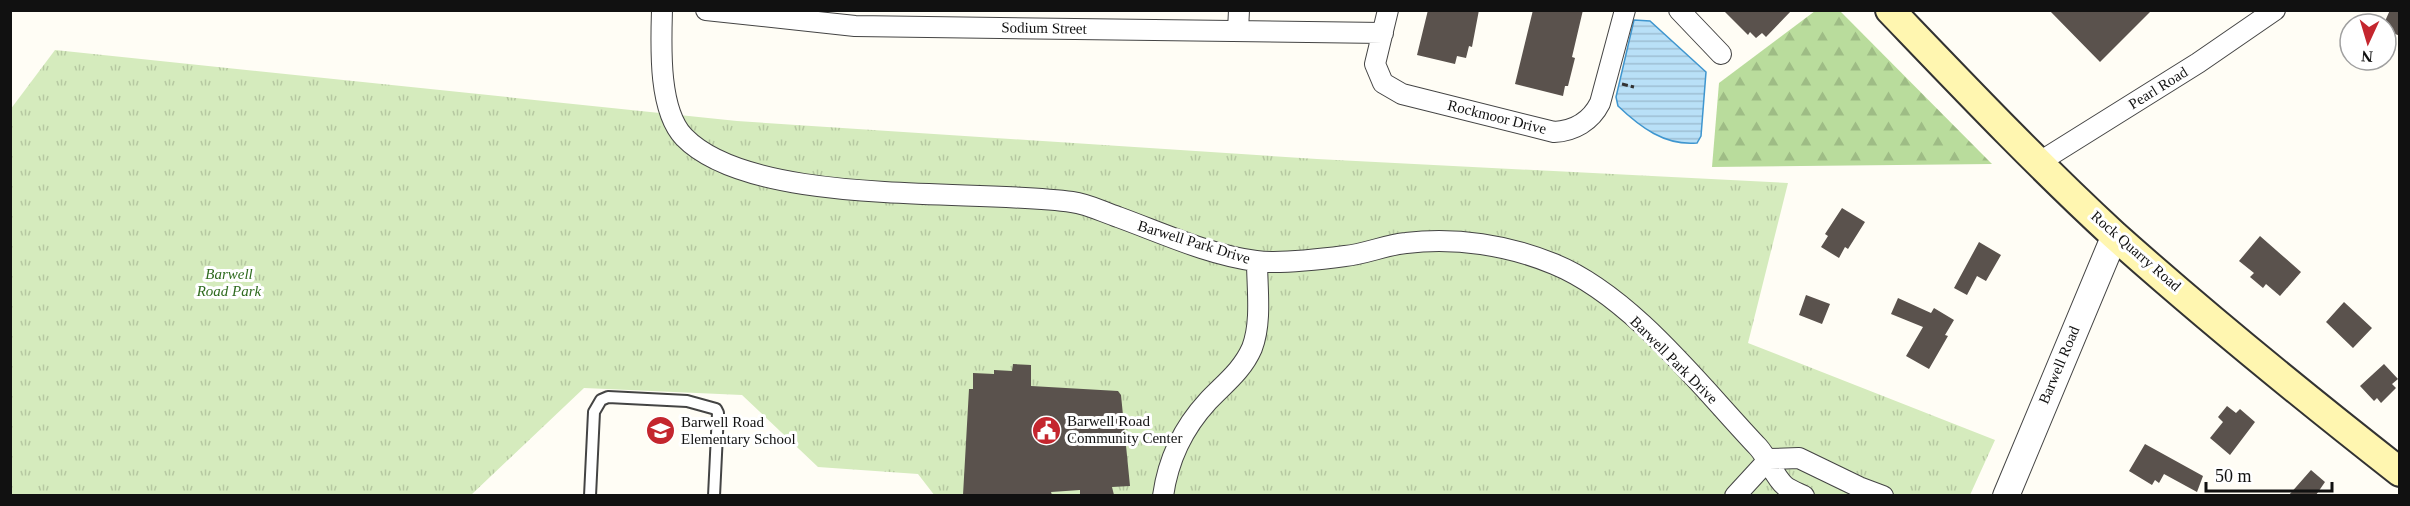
<svg xmlns="http://www.w3.org/2000/svg" width="2410" height="506" font-family="'Times New Roman',serif">
<style>
.forest{fill:url(#forest-firs)}
.park{fill:url(#park-tufts)}
.water{fill:url(#water-rules);stroke:#3f96cf;stroke-width:1.5}
.building{fill:#5a524d}
.lines{fill:none;stroke-linecap:round;stroke-linejoin:round}
.service-casing{stroke:#444;stroke-width:14}
.minor-casing{stroke:#444;stroke-width:22}
.tertiary-casing{stroke:#444;stroke-width:28}
.secondary-casing{stroke:#333;stroke-width:32}
.path{stroke:#333;stroke-width:3;stroke-dasharray:6 3;stroke-linecap:butt}
.service{stroke:#fff;stroke-width:10}
.minor{stroke:#fff;stroke-width:20}
.tertiary{stroke:#fff;stroke-width:26}
.secondary{stroke:#fff6b0;stroke-width:28}
.labels{text-anchor:middle;stroke-width:6;stroke-linejoin:round;paint-order:stroke}
.street-label{font-size:15px;fill:#111;stroke:#fff}
.park-label{font-size:15px;font-style:italic;fill:#2f6b1f;stroke:#fff}
.poi-label{font-size:15px;fill:#111;stroke:#fff;text-anchor:start}
</style>
<defs>
<pattern id="forest-firs" width="22" height="20" patternUnits="userSpaceOnUse" patternTransform="scale(1.5)"><rect width="22" height="20" fill="#b9dc9c"/><path d="M5 1l3.5 6h-7zM16 11l3.5 6h-7z" fill="#9ebc85"/></pattern>
<pattern id="park-tufts" width="24" height="20" patternUnits="userSpaceOnUse" patternTransform="scale(1.5)"><rect width="24" height="20" fill="#d5ebbd"/><path d="M3 7l-1-3M5 7V3M7 7l1-3M15 17l-1-3M17 17v-4M19 17l1-3" fill="none" stroke="#b6c8a1"/></pattern>
<pattern id="water-rules" width="6" height="5" patternUnits="userSpaceOnUse" patternTransform="scale(1.5)"><rect width="6" height="5" fill="#b9e0f7"/><path d="M0 2.5h6" fill="none" stroke="#9ebfd3"/></pattern>
</defs>
<rect width="100%" height="100%" fill="#fffdf5"/>
<path class="forest" d="M1815 11H1840L1992 164 1712 167 1719 83Z"/>
<path class="park" d="M55 50 737 121 1317 159 1788 183 1748 343 1995 440 1970 495 935 496 918 474 818 467 742 395 584 388 471 495H11L10 110Z"/>
<path class="water" d="M1634 20 1650 21 1706 72 1701 136 1697 143C1665 146 1640 127 1618 106L1616 97Z"/>
<path class="building" d="M1428 10H1479L1472 47 1469 46 1466 58 1457 56 1455 64 1417 55Z
M1533 10H1583L1572 57 1575 58 1568 86H1565L1563 96 1515 84Z
M1723 10H1792L1766 37 1762 33 1756 38 1750 32 1748 35Z
M2049 10H2152L2100 62Z
M2390 10H2400V36L2386 30V19Z
M1842 208 1865 222 1848 249 1845 247 1839 258 1821 247 1828 236 1825 234Z
M2260 236 2301 272 2280 296 2266 284 2263 288 2250 277 2254 273 2239 261Z
M1979 242 2001 255 1986 281 1977 276 1967 295 1954 288Z
M1806 295 1830 304 1822 324 1799 315Z
M1898 298 1931 313 1934 308 1954 320 1945 335 1948 336 1929 369 1906 356 1923 327 1891 314Z
M2344 302 2372 328 2353 348 2326 322Z
M1013 364 1031 365V386L1118 391 1121 395 1130 486 1112 487 1114 495H1080V490L1051 492 1052 495H963L969 389H973V373L994 374V370L1012 371Z
M2384 364 2398 379 2392 384 2396 388 2381 403 2377 398 2374 401 2360 386Z
M2227 406 2236 413 2240 409 2255 422 2230 455 2210 438 2223 422 2218 417Z
M2145 444 2203 476 2197 492 2164 474 2159 483 2155 480 2152 485 2129 471Z
M2311 470 2325 482 2316 495H2289Z"/>
<g class="lines">
<defs>
<path id="service" d="M590 496 594 412 601 400 608 397 687 401 716 409 718 413 714 496"/>
<path id="minor" d="M662 10C661 45 658 110 684 137 753 208 974 188 1072 202 1088 204 1103 212 1118 217 1162 233 1209 255 1256 261 1278 264 1322 259 1345 256 1366 254 1385 245 1406 243 1456 237 1508 245 1554 264 1632 296 1701 387 1758 447 1768 458 1775 478 1785 486 1790 490 1798 493 1804 496
M706 10 855 26 1383 33
M1388 10 1375 64 1383 83 1402 94 1554 132C1574 131 1591 121 1600 103L1625 10
M1679 10 1721 54
M1238 31 1239 10
M2038 163 2198 63 2275 10
M1769 459 1799 458 1859 487 1883 496
M1163 496C1168 460 1184 427 1208 401 1224 384 1242 371 1252 348 1262 322 1257 288 1257 261
M1735 496 1769 459"/>
<path id="tertiary" d="M2006 496 2115 235"/>
<path id="secondary" d="M1890 10C1963 86 2036 163 2114 235 2206 317 2303 396 2400 472"/>
</defs>
<use href="#service" class="service-casing"/>
<use href="#minor" class="minor-casing"/>
<use href="#tertiary" class="tertiary-casing"/>
<use href="#secondary" class="secondary-casing"/>
<path class="path" d="M1622 84 1634 87"/>
<use href="#service" class="service"/>
<use href="#minor" class="minor"/>
<use href="#tertiary" class="tertiary"/>
<use href="#secondary" class="secondary"/>
</g>
<defs>
<symbol id="civic-disc" viewBox="-11 -11 22 22"><circle r="9.5" fill="#c4262e" stroke="#fff"/><path d="M-.6-6.5H3V-4.5H.6V-3L4-1V1h2V6H-6V1h2V-1L-.6-3ZM-1.2 2.5V6h2.4V2.5Z" fill="#fff"/></symbol>
<symbol id="school-disc" viewBox="-11 -11 22 22"><circle r="9.5" fill="#c4262e" stroke="#fff"/><path d="M0-5L7-2L0 1L-7-2ZM-4 1L0 2.5L4 1V4Q0 6-4 4Z" fill="#fff"/></symbol>
</defs>
<g fill-rule="evenodd">
<use href="#civic-disc" x="1030" y="414" width="33" height="33"/>
<use href="#school-disc" x="644" y="414" width="33" height="33"/>
</g>
<g class="labels">
<g class="street-label">
<text transform="translate(1044 28) rotate(1)" y="5">Sodium Street</text>
<text transform="translate(2158 88) rotate(-32)" y="5">Pearl Road</text>
<text transform="translate(1497 117) rotate(14)" y="5">Rockmoor Drive</text>
<text transform="translate(1194 242) rotate(17)" y="5">Barwell Park Drive</text>
<text transform="translate(2136 251) rotate(41)" y="5">Rock Quarry Road</text>
<text transform="translate(1674 360) rotate(45)" y="5">Barwell Park Drive</text>
<text transform="translate(2059 365) rotate(-67)" y="5">Barwell Road</text>
</g>
<g class="park-label">
<text x="229" y="279">Barwell<tspan x="229" dy="17">Road Park</tspan></text>
</g>
<g class="poi-label">
<text x="1067" y="426">Barwell Road<tspan x="1067" dy="17">Community Center</tspan></text>
<text x="681" y="427">Barwell Road<tspan x="681" dy="17">Elementary School</tspan></text>
</g>
</g>
<rect width="2410" height="506" fill="none" stroke="#111111" stroke-width="24"/>
<g transform="translate(2368 42) rotate(184)"><circle r="28" fill="#ffffff" stroke="#a0a0a0" stroke-width="1.5"/>
<path d="M0-4.5L10 22L0 15L-10 22Z" fill="#c4262e"/>
<text y="-9" font-size="16" font-weight="bold" text-anchor="middle" fill="#111111">N</text>
</g>
<path d="M2206 482v9h126v-9" fill="none" stroke="#111111" stroke-width="3"/>
<text x="2215" y="482" font-size="18" fill="#111111" stroke="#ffffff" stroke-width="4.5" paint-order="stroke">50 m</text>
</svg>
